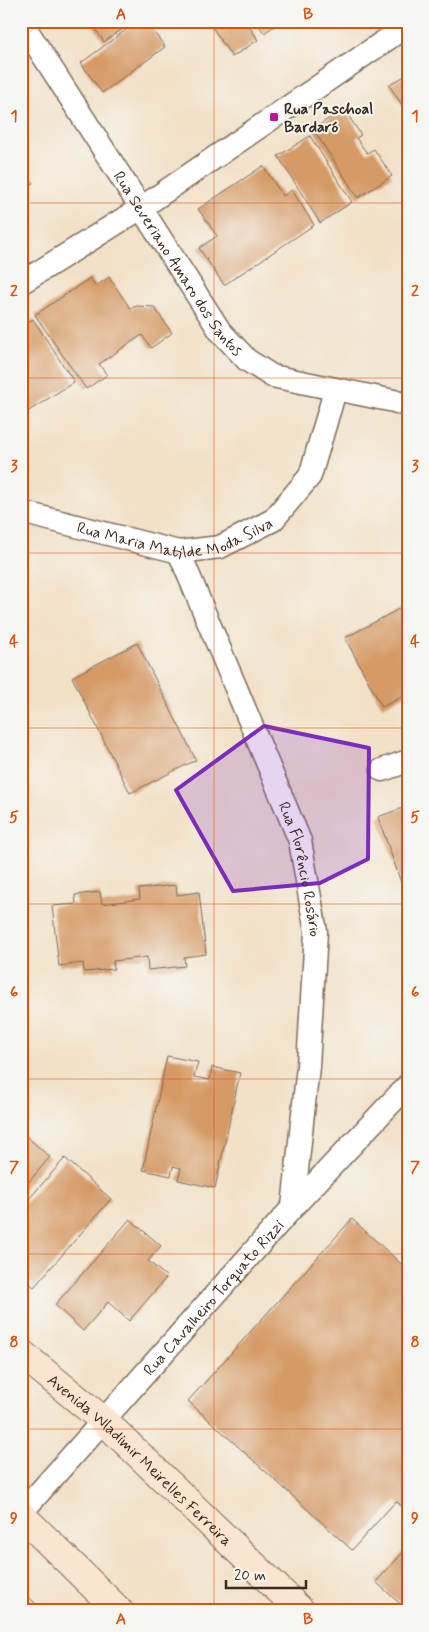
<svg xmlns="http://www.w3.org/2000/svg" width="429" height="1632" font-family="Mynerve,sans-serif">
<style>
.building{fill:#d59a65}
.lines{fill:none;stroke-linecap:round;stroke-linejoin:round}
.street-casing{stroke:#7b6a59;stroke-width:25}
.secondary-casing{stroke:#7b6a59;stroke-width:30}
.street{stroke:#fff;stroke-width:22}
.secondary{stroke:#fce5d0;stroke-width:28}
.marked{fill:#7b2cbf;fill-opacity:0.2;stroke:#7b2cbf;stroke-width:4;stroke-linejoin:round}
.grid{fill:none;stroke:#d7540e;stroke-width:1;stroke-opacity:0.55}
.poi-dot{fill:#b5179e;stroke:#f6f6f2;stroke-width:2}
.labels{text-anchor:middle;stroke-width:4;stroke-linejoin:round;paint-order:stroke}
.poi-label{font-size:16px;font-weight:bold;fill:#3b2a1e;stroke:#f6f6f2;text-anchor:start}
.street-label{font-size:16px;fill:#3b2a1e;stroke:#f6f6f2}
.neatline{fill:none;stroke:#d7540e;stroke-width:2}
.grid-label{font-size:16px;text-anchor:middle;font-weight:bold;fill:#d7540e}
</style>
<rect width="100%" height="100%" fill="#f6f6f2"/>
<filter id="ink" filterUnits="userSpaceOnUse"><feTurbulence type="fractalNoise" baseFrequency=".02" numOctaves="2"/><feDisplacementMap in="SourceGraphic" scale="10" xChannelSelector="R" yChannelSelector="G"/><feConvolveMatrix kernelMatrix="1 2 1 2 8 2 1 2 1" color-interpolation-filters="sRGB"/></filter>
<filter id="wash" filterUnits="userSpaceOnUse"><feTurbulence type="fractalNoise" baseFrequency=".0096" numOctaves="4" result="noise"/><feDisplacementMap in="SourceGraphic" scale="20" xChannelSelector="R" yChannelSelector="G"/><feGaussianBlur stdDeviation="1.12" result="paint"/><feColorMatrix in="noise" values="0 0 0 0 0 0 0 0 0 0 0 0 0 0 0 0 0 1.4 0 .05"/><feComposite in="paint" operator="in"/></filter>
<g filter="url(#wash)">
<rect width="100%" height="100%" fill="#f2e1c7"/>
<g id="blocks">
<path class="building" d="M90 21H134L104 42Z
M138 21H146L165 47 102 93 81 63Z
M208 21H246L258 40 232 57Z
M256 21H282L264 33Z
M408 74V114L389 85Z
M344 109 361 135 356 138 367 153 374 149 392 176 358 198 313 129Z
M310 136 352 202 320 223 278 156Z
M263 166 283 196 292 190 314 225 224 285 199 248 217 236 198 209Z
M25 170 33 183 21 190V172Z
M109 277 130 308 137 306 154 307 172 333 151 348 142 335 99 364 107 375 86 389 35 315 90 278 96 286Z
M33 319 74 382 21 416V326Z
M408 604V694L382 707 345 638Z
M137 643 196 760 130 793 72 677Z
M408 806V889L404 891 378 817Z
M176 885 177 895 199 892 206 954 184 957 185 966 148 970 147 957 113 961 114 969 84 972 83 963 59 966 52 906 76 904 75 895 100 892 102 904 140 899 139 889Z
M167 1056 198 1062 194 1077 210 1080 212 1067 240 1073 215 1188 178 1180 181 1168 173 1166 171 1176 143 1170Z
M21 1132 50 1157 21 1191Z
M65 1158 111 1199 34 1287 21 1276V1208Z
M130 1219 161 1246 148 1261 167 1277 129 1321 108 1302 83 1331 55 1305Z
M352 1219 408 1270V1512L396 1501 352 1550 188 1401Z
M408 1547V1611L376 1582Z
M21 1589 43 1611H21Z"/>
</g>
</g>
<g filter="url(#ink)">
<use href="#blocks" fill-opacity="0" stroke="#7b6a59" stroke-width="1"/>
<g class="lines">
<defs>
<g id="street">
<path id="s1" d="M21 21 220 331 247 360 272 376 394 401 408 406"/>
<path d="M21 283 141 208 408 25"/>
<path id="s2" d="M21 512 179 552 220 547 273 520 310 476 335 391"/>
<path id="s3" d="M179 552 300 841 316 932 308 1066 293 1207"/>
<path d="M382 770 408 761"/>
<path id="s4" d="M21 1513 293 1207 408 1085"/>
</g>
<g id="secondary">
<path id="s5" d="M21 1353 104 1421 301 1611"/>
<path d="M21 1515 119 1611"/>
</g>
</defs>
<use href="#street" class="street-casing"/>
<use href="#secondary" class="secondary-casing"/>
<use href="#street" class="street"/>
<use href="#secondary" class="secondary"/>
</g>
</g>
<path class="marked" d="M264 726 369 748 368 859 320 883 233 891 176 790Z"/>
<path class="grid" d="M214 21V1611M21 203H408M21 378H408M21 553H408M21 728H408M21 904H408M21 1079H408M21 1254H408M21 1429H408"/>
<rect class="poi-dot" x="269" y="112" width="10" height="10" rx="2.5"/>
<g class="labels">
<g class="poi-label">
<text x="284" y="114">Rua Paschoal<tspan x="284" dy="18">Bardaró</tspan></text>
</g>
<g class="street-label">
<text dy="6" stroke="none"><textPath href="#s1" startOffset="289">Rua Severiano Amaro dos Santos</textPath></text>
<text dy="6" stroke="none"><textPath href="#s2" startOffset="160">Rua Maria Matilde Moda Silva</textPath></text>
<text dy="6" stroke="none"><textPath href="#s3" startOffset="341">Rua Florêncio Rosário</textPath></text>
<text dy="6" stroke="none"><textPath href="#s4" startOffset="289">Rua Cavalheiro Torquato Rizzi</textPath></text>
<text dy="6" stroke="none"><textPath href="#s5" startOffset="160">Avenida Wladimir Meirelles Ferreira</textPath></text>
</g>
</g>
<rect width="429" height="1632" fill="none" stroke="#f6f6f2" stroke-width="55"/>
<path d="M226 1580v8h80v-8" fill="none" stroke="#3b2a1e" stroke-width="2.5"/>
<text x="234" y="1580" font-size="15" fill="#3b2a1e" stroke="#f6f6f2" stroke-width="4" paint-order="stroke">20 m</text>
<rect x="28" y="28" width="374" height="1576" class="neatline"/>
<g class="grid-label">
<text x="121" y="19">A</text>
<text x="308" y="19">B</text>
<text x="14" y="121">1</text>
<text x="415" y="121">1</text>
<text x="14" y="296">2</text>
<text x="415" y="296">2</text>
<text x="14" y="471">3</text>
<text x="415" y="471">3</text>
<text x="14" y="646">4</text>
<text x="415" y="646">4</text>
<text x="14" y="822">5</text>
<text x="415" y="822">5</text>
<text x="14" y="997">6</text>
<text x="415" y="997">6</text>
<text x="14" y="1172">7</text>
<text x="415" y="1172">7</text>
<text x="14" y="1347">8</text>
<text x="415" y="1347">8</text>
<text x="14" y="1523">9</text>
<text x="415" y="1523">9</text>
<text x="121" y="1624">A</text>
<text x="308" y="1624">B</text>
</g>
</svg>
